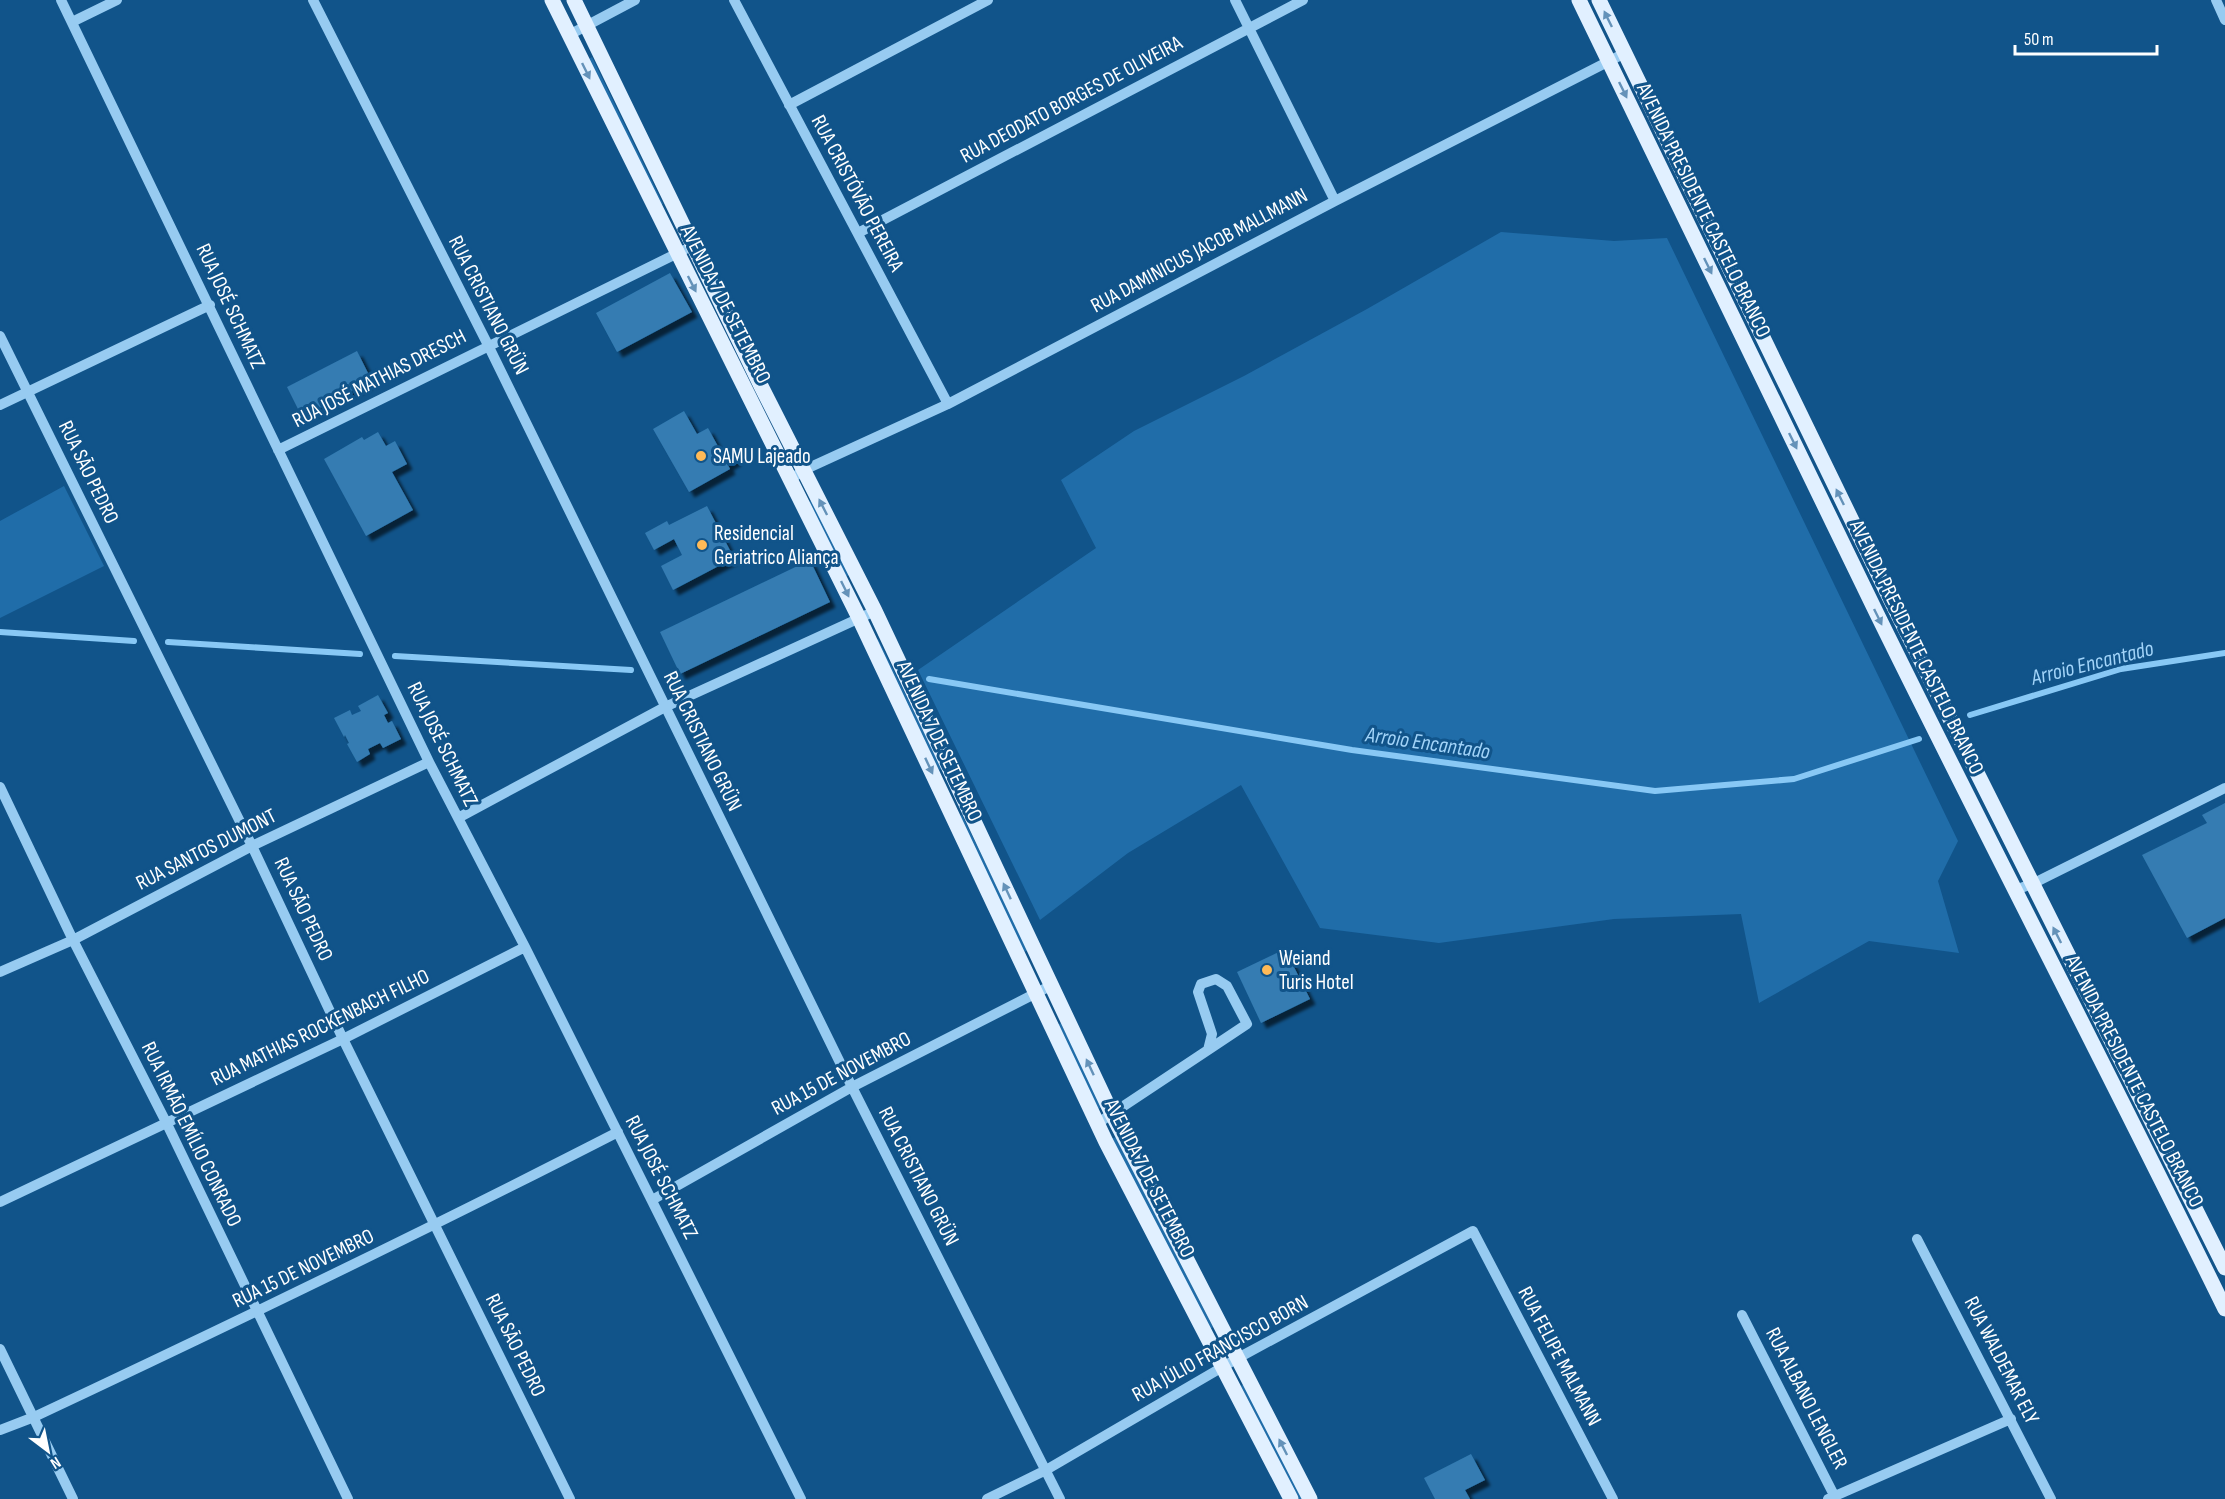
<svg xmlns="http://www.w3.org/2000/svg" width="2225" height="1499" font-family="'Sofia Sans Condensed',sans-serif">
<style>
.green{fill:#206da9}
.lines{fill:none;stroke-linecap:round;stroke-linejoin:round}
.stream{stroke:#88c8f5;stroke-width:6}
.building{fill:#347cb2;filter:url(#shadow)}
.minor{stroke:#97cbf1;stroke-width:10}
.major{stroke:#e1f0ff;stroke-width:15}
.oneway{fill:#6492b9}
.poi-dot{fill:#ffba57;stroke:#11548a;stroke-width:2}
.labels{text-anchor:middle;stroke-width:6;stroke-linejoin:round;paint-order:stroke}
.street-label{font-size:21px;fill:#fff;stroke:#11548a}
.poi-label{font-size:21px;fill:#fff;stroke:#11548a;text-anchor:start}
.water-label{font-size:22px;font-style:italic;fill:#a2d4f9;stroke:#11548a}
</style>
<defs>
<filter id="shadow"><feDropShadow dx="5.5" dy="5.5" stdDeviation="1.5" flood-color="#0009"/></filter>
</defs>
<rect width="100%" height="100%" fill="#11548a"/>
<path class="green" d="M592 57 663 204 659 206 589 59Z
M1501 232 1614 241 1667 238 1958 841 1938 881 1959 953 1869 941 1759 1003 1741 914 1614 919 1439 943 1320 928 1241 785 1128 853 1040 920 918 670 1096 548 1061 480 1134 431 1244 376 1367 309Z
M64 486 104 566 0 618V521Z
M812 500 850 575 846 576 809 502Z
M878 639 942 768 939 770 874 641Z
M962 815 1028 950 1024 952 958 817Z
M1061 1023 1102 1107 1098 1109 1058 1025Z
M1116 1137 1213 1327 1210 1329 1112 1139Z
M1244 1384 1303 1499H1299L1241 1386Z"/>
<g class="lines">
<path class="stream" d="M0 632 134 641
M168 642 360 654
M395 656 631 670
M929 679 1352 750 1655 791 1794 779 1919 739
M1970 715 2121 669 2225 653"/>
</g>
<path class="building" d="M670 273 692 312 617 352 596 313Z
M357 351 372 381 302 417 287 387Z
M684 411 697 434 708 428 720 450 728 446 736 460 728 465 730 469 689 492 653 429Z
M378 432 386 446 395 441 407 464 392 472 413 510 366 536 324 459 362 437 364 440Z
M707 506 734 558 673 590 661 566 682 555 674 539 654 550 645 533 667 521 669 525Z
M810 560 830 602 680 674 660 632Z
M378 695 388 713 384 715 388 723 392 721 401 739 383 748 380 743 368 749 370 754 357 762 347 744 349 743 345 735 344 737 334 718 350 710 352 715 361 711 358 706Z
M2225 803V918L2187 938 2142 855 2207 823 2202 815Z
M1285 949 1310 999 1261 1023 1237 972Z
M1471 1454 1485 1480 1465 1490 1470 1499H1435L1424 1478Z"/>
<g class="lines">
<path class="minor" d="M61 0 429 762 525 947 801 1499
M313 0 488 345 852 1087 1060 1499
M734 0 948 404
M1235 0 1335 201
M2216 0 2225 20
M72 22 117 0
M569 35 635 0
M789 105 988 0
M858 233 1303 0
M0 336 252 846 343 1039 570 1499
M0 405 210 305
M278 450 684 250
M791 479 804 470 948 404 1335 201 1625 53
M0 787 73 940 167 1124 348 1499
M458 818 665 707 875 611
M2015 890 2032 884 2225 788
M0 972 73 940 252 846 429 762
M1098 1123 1208 1050 1212 1034 1198 992 1201 984 1216 979 1227 986 1247 1024 1208 1050
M652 1200 852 1087 1052 985
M0 1202 343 1039 525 947
M1917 1239 2051 1499
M1742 1315 1836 1499
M0 1349 73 1499
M0 1430 34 1417C230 1325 425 1231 618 1132
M987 1499 1046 1470 1238 1358 1473 1231 1613 1499
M1828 1499 2011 1419"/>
<path class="major" d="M552 0 859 618 1106 1142 1291 1499
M574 0 761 386 875 611 1112 1114 1310 1499
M1579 0C1679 204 1777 410 1877 614 1991 846 2111 1076 2225 1309
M1599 0 1893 605 2225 1268"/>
</g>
<defs><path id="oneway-solid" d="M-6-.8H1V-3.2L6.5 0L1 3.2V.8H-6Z" transform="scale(1.5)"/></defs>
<g class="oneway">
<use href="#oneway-solid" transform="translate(1608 19) rotate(-116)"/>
<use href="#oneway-solid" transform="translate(586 71) rotate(64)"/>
<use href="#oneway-solid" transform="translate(1623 90) rotate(64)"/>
<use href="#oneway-solid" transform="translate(1708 266) rotate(64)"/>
<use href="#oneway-solid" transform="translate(692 284) rotate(63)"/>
<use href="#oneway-solid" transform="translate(1793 441) rotate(64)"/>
<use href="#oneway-solid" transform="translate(1840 497) rotate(-116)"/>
<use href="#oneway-solid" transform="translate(823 507) rotate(-117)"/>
<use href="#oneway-solid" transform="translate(845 589) rotate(64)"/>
<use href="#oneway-solid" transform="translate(1878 617) rotate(64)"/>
<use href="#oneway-solid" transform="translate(929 766) rotate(65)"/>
<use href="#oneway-solid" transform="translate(1007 891) rotate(-115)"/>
<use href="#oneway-solid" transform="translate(2057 935) rotate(-117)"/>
<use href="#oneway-solid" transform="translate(1090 1067) rotate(-115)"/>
<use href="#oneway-solid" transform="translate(1283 1447) rotate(-117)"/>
</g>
<g class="poi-dot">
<circle cx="701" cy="456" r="6"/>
<circle cx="702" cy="545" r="6"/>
<circle cx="1267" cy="970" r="6"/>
</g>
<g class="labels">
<g class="street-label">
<text transform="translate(1071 99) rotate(-28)" y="7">RUA DEODATO BORGES DE OLIVEIRA</text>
<text transform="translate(858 193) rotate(62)" y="7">RUA CRISTÓVÃO PEREIRA</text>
<text transform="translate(1704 210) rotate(64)" y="7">AVENIDA PRESIDENTE CASTELO BRANCO</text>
<text transform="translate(1199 250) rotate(-28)" y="7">RUA DAMINICUS JACOB MALLMANN</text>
<text transform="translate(726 304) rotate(63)" y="7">AVENIDA 7 DE SETEMBRO</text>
<text transform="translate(489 305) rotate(63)" y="7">RUA CRISTIANO GRÜN</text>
<text transform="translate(231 306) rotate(65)" y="7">RUA JOSÉ SCHMATZ</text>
<text transform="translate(379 378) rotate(-27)" y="7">RUA JOSÉ MATHIAS DRESCH</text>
<text transform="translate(89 472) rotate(64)" y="7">RUA SÃO PEDRO</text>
<text transform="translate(1917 647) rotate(64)" y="7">AVENIDA PRESIDENTE CASTELO BRANCO</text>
<text transform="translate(703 741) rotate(64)" y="7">RUA CRISTIANO GRÜN</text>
<text transform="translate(940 741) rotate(65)" y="7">AVENIDA 7 DE SETEMBRO</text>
<text transform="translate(443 744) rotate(64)" y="7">RUA JOSÉ SCHMATZ</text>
<text transform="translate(206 849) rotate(-27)" y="7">RUA SANTOS DUMONT</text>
<text transform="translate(304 909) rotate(65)" y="7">RUA SÃO PEDRO</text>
<text transform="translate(320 1027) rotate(-26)" y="7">RUA MATHIAS ROCKENBACH FILHO</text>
<text transform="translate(841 1073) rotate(-28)" y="7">RUA 15 DE NOVEMBRO</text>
<text transform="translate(2135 1081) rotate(63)" y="7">AVENIDA PRESIDENTE CASTELO BRANCO</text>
<text transform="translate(192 1134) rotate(64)" y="7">RUA IRMÃO EMÍLIO CONRADO</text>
<text transform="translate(919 1176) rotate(63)" y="7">RUA CRISTIANO GRÜN</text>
<text transform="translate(662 1177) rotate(63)" y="7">RUA JOSÉ SCHMATZ</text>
<text transform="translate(1150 1178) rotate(63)" y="7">AVENIDA 7 DE SETEMBRO</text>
<text transform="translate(303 1268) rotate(-26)" y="7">RUA 15 DE NOVEMBRO</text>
<text transform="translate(516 1345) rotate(64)" y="7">RUA SÃO PEDRO</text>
<text transform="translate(1220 1348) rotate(-29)" y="7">RUA JÚLIO FRANCISCO BORN</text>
<text transform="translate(1560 1356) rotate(62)" y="7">RUA FELIPE MALMANN</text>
<text transform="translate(2002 1360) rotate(63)" y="7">RUA WALDEMAR ELY</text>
<text transform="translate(1807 1398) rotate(63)" y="7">RUA ALBANO LENGLER</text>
</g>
<g class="poi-label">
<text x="713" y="463">SAMU Lajeado</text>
<text x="714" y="540">Residencial<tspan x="714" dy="24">Geriatrico Aliança</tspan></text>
<text x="1279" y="965">Weiand<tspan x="1279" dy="24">Turis Hotel</tspan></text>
</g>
<g class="water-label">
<text transform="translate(2092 662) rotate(-14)" y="8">Arroio Encantado</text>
<text transform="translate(1428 742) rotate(8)" y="8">Arroio Encantado</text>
</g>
</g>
<g transform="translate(48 1451) rotate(148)" stroke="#11548a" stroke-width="4.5" paint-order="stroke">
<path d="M0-4.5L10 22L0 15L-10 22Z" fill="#ffffff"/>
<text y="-9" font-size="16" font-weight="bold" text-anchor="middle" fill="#ffffff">N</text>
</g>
<path d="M2015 45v9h142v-9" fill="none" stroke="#ffffff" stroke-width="3"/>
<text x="2024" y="45" font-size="18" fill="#ffffff" stroke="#11548a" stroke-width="4.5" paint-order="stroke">50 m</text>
</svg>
